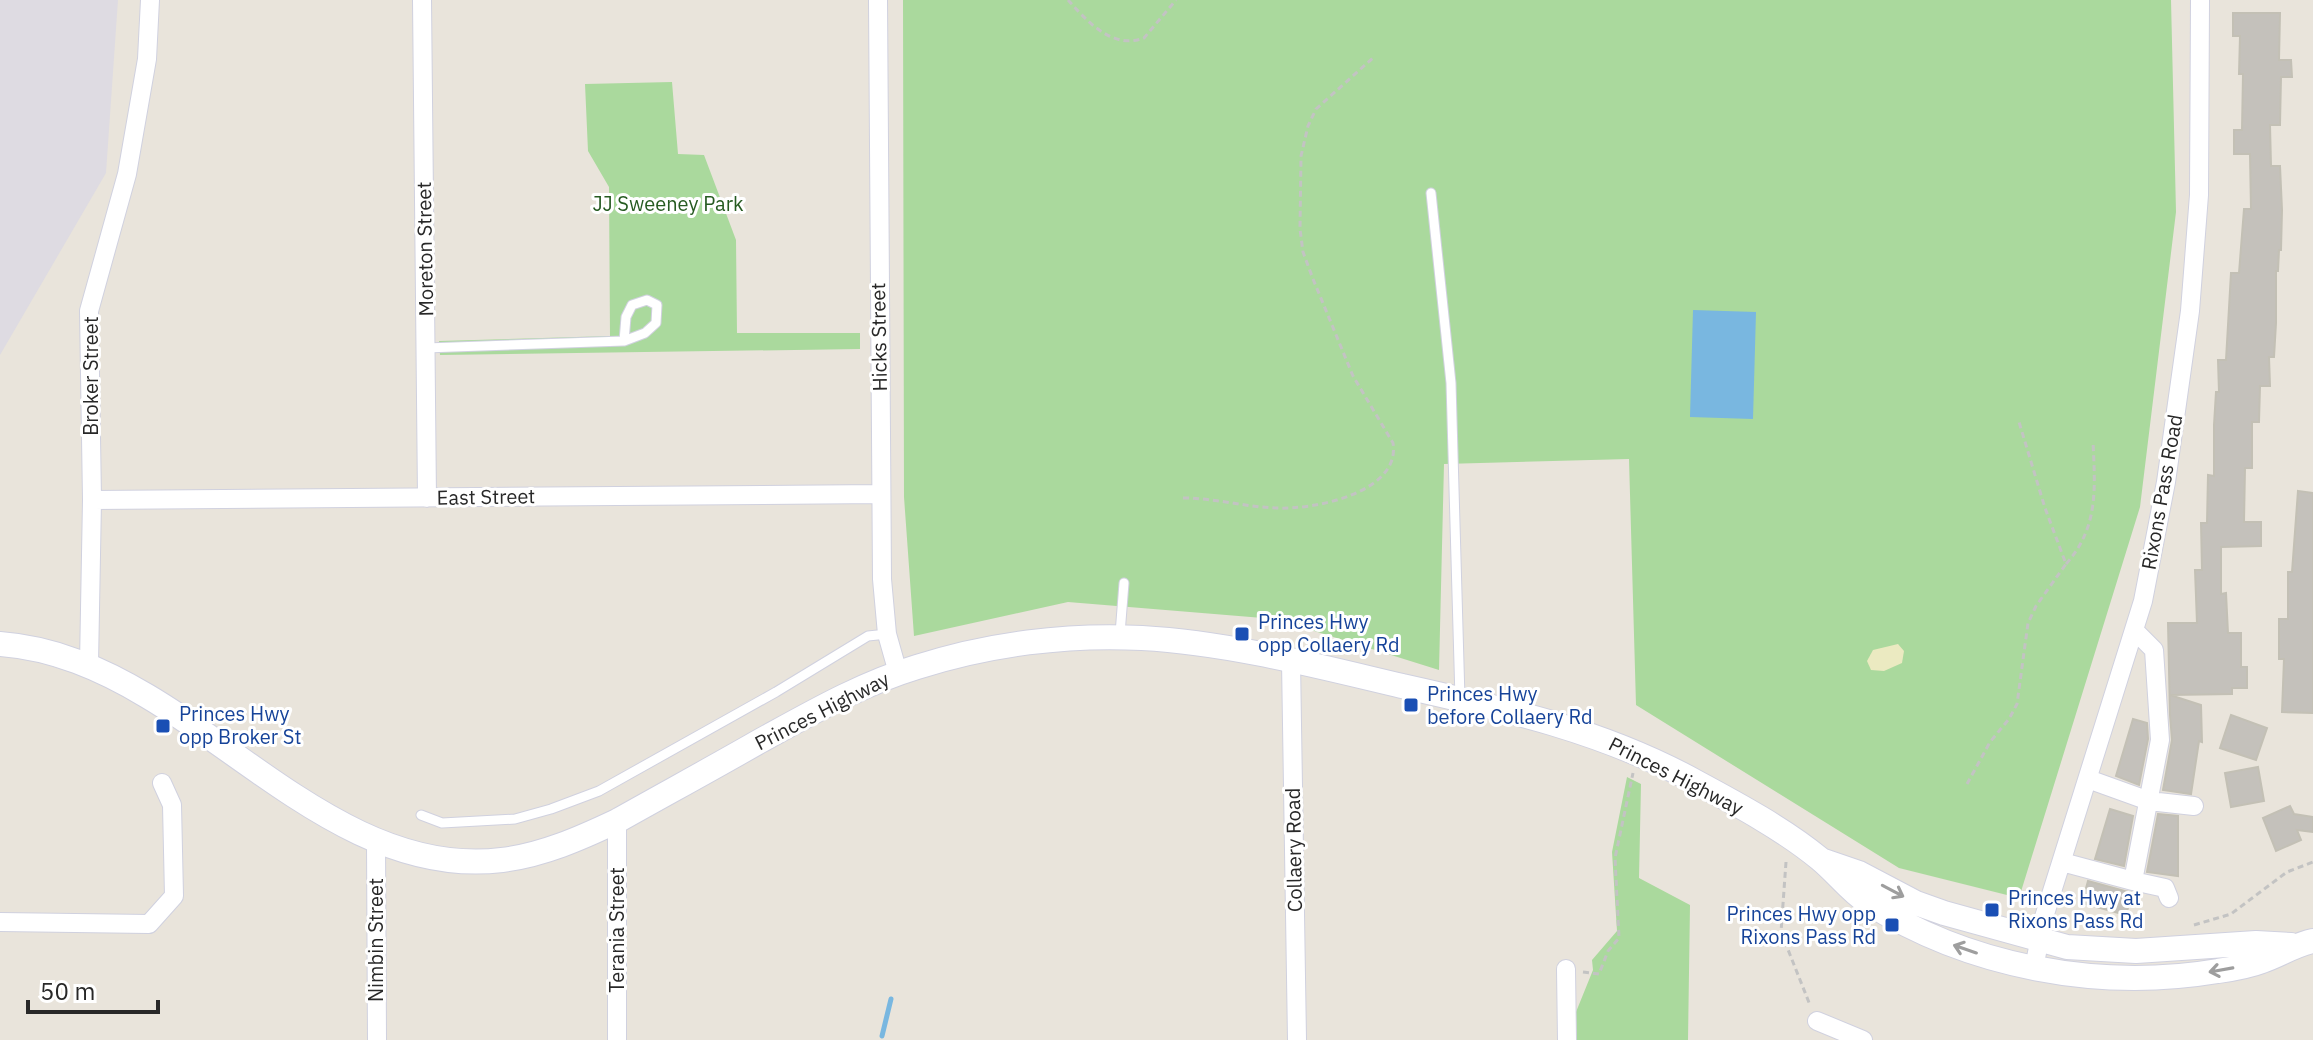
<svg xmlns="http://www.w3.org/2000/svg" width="2313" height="1040" font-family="'IBM Plex Sans',sans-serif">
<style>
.industrial{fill:#dedbe2}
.green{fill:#aad99d}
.sand{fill:#ebeac1}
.water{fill:#79b7e0}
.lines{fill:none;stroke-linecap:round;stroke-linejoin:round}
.stream{stroke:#79b7e0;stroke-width:5}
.building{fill:#c4c1bb;stroke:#c3c0b5;stroke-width:2}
.service-casing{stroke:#d0d1df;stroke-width:11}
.minor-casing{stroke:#d0d1df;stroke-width:20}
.secondary-casing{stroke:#d0d1df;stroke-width:26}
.path{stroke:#c3c3c3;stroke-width:3;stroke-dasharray:6 4;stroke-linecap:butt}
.service{stroke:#fff;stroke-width:9}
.minor{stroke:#fff;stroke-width:18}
.secondary{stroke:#fff;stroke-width:24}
.oneway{stroke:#9e9e9e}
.transit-dot{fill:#1a4fb4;stroke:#fff;stroke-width:3}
.labels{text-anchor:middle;stroke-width:6;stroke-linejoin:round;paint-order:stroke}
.park-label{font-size:20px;fill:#265b21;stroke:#fff}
.street-label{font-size:20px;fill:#282828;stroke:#fff}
.transit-label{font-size:20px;fill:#164399;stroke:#fff;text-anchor:start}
</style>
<rect width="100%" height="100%" fill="#e9e4db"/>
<path class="industrial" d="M0 0H118L106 173 0 355Z"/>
<path class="green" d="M903 0H2171L2176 212 2140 507 2019 898 1899 868 1636 705 1629 459 1444 464 1439 670 1276 619 1068 602 914 636 904 497Z
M672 82 678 154 704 155 736 240 737 333H860V349L440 355 439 341 610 336 609 187 588 151 585 84Z
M1627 777 1641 784 1639 878 1690 905 1688 1040H1577L1576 1012 1593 970 1592 960 1617 931 1612 852Z"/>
<path class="sand" d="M1898 644 1904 651 1902 663 1884 671 1871 670 1867 661 1873 650Z"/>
<path class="water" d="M1693 310 1756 312 1753 419 1690 417Z"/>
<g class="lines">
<path class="stream" d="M882 1036 891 999"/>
</g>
<path class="building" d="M2233 13H2280L2279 60H2291L2292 77H2281L2280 125H2270L2271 166H2280L2282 210 2281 250H2279L2278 271H2276V323L2274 357H2269L2270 386H2260L2259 422H2252V468H2245L2244 522H2261V546L2221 547V594L2226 593 2228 633H2241V667H2247V688H2232V694L2170 695 2201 705 2202 742 2199 741 2191 794 2163 790 2172 740 2170 715 2168 623H2197L2195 570H2202L2201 523H2207L2208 475 2214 476V425L2216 392H2219L2218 360H2226L2231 273H2239L2244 209H2251L2250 154H2234V130H2242L2243 74H2239L2240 36H2233Z
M2298 491 2313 493V713L2282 712 2284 659H2279V619H2288V572H2292Z
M2231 715 2267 728 2256 760 2220 748Z
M2133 719 2147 723 2148 739 2139 785 2116 776Z
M2258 767 2264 801 2231 807 2225 773Z
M2290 806 2294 814 2313 817V832L2297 830 2301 840 2276 851 2263 818Z
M2110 809 2133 816 2124 866 2095 859Z
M2158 814 2178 816V876L2147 872Z
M2088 881 2132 893 2126 915 2082 903Z"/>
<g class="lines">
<defs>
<path id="service" d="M1431 193 1451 383 1460 699
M426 348 624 341 645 333 656 323 657 305 647 300 632 305 626 317 624 341
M1120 634 1124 583
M421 815 442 823 515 819 551 809 599 791 776 692 868 636 887 634"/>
<path id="minor" d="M422 0 427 498
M878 0 882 579 887 634 898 673
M92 500 881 494
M1291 661 1297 1040
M89 664 92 500 89 311 127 174 147 59 150 0
M2088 779 2149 801 2194 806
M617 821V1040
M376 841 377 1040
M2062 862 2133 881 2160 740 2154 650 2134 630
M2133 881 2165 888 2169 898
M0 922 149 924 174 896 172 805 162 783
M2034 968 2044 917 2143 601 2166 482 2190 311 2199 195 2200 0
M1566 969 1567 1040
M1817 1021 1863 1040"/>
<path id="secondary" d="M0 644C54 648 102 669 147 696 256 760 366 877 502 860 543 855 581 838 617 821 665 794 713 768 760 741 811 713 861 684 917 667 988 644 1068 634 1142 638 1230 643 1317 666 1402 686 1505 709 1604 731 1696 782 1737 804 1785 830 1820 859 1837 873 1849 890 1867 902 1969 967 2099 991 2218 971 2232 969 2249 966 2262 961 2280 955 2294 945 2313 941
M1824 861 1859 873 1916 903 1944 913 2067 947 2136 951 2256 943 2291 945"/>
</defs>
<use href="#service" class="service-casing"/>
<use href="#minor" class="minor-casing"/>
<use href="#secondary" class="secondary-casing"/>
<path class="path" d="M1068 0C1087 21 1112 50 1144 38L1176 0
M1183 498C1215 498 1245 507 1276 508 1313 510 1401 493 1393 443L1353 376 1313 279 1303 252 1300 229 1301 156 1308 126 1316 109 1374 57
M2066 564C2099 527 2095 488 2093 441
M1967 784 1990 742 2009 719 2017 704 2028 623 2036 606 2066 564 2045 508 2019 422
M1786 862 1781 932 1810 1005
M2194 925 2231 914 2287 872 2313 862
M1583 972 1599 974 1608 951 1619 938 1615 858 1633 773"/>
<use href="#service" class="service"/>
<use href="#minor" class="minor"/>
<use href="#secondary" class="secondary"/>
</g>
<defs><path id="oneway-shaft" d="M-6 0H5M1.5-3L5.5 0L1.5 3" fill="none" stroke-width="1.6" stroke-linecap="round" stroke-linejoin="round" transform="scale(2)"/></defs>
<g class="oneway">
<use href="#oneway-shaft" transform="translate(1893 891) rotate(28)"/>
<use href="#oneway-shaft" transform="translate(1965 949) rotate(-161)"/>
<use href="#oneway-shaft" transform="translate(2221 970) rotate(170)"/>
</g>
<g class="transit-dot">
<rect x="1234" y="626" width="16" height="16" rx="4"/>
<rect x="1403" y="697" width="16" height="16" rx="4"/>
<rect x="155" y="718" width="16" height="16" rx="4"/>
<rect x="1984" y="902" width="16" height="16" rx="4"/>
<rect x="1884" y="917" width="16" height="16" rx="4"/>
</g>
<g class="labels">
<g class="park-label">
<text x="668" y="211">JJ Sweeney Park</text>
</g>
<g class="street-label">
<text transform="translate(425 249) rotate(-91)" y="7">Moreton Street</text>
<text transform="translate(879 337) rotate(-91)" y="7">Hicks Street</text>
<text transform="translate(91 376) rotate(-90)" y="7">Broker Street</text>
<text transform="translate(2162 492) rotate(-80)" y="7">Rixons Pass Road</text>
<text transform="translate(486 497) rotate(-1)" y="7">East Street</text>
<text transform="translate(822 711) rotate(-27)" y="7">Princes Highway</text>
<text transform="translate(1676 776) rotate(27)" y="7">Princes Highway</text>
<text transform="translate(1294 850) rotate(-91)" y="7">Collaery Road</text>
<text transform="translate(617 930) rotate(-90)" y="7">Terania Street</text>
<text transform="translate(376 940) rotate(-90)" y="7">Nimbin Street</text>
</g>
<g class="transit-label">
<text x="1258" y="629">Princes Hwy<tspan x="1258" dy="23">opp Collaery Rd</tspan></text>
<text x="1427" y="701">Princes Hwy<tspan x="1427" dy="23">before Collaery Rd</tspan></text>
<text x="179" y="721">Princes Hwy<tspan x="179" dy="23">opp Broker St</tspan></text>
<text x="2008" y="905">Princes Hwy at<tspan x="2008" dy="23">Rixons Pass Rd</tspan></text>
<text x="1876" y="921" text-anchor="end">Princes Hwy opp<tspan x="1876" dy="23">Rixons Pass Rd</tspan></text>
</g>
</g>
<path d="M28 1000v12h130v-12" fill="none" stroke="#282828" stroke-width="4"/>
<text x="40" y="1000" font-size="24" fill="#282828" stroke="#ffffff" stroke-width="6" paint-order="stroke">50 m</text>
</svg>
